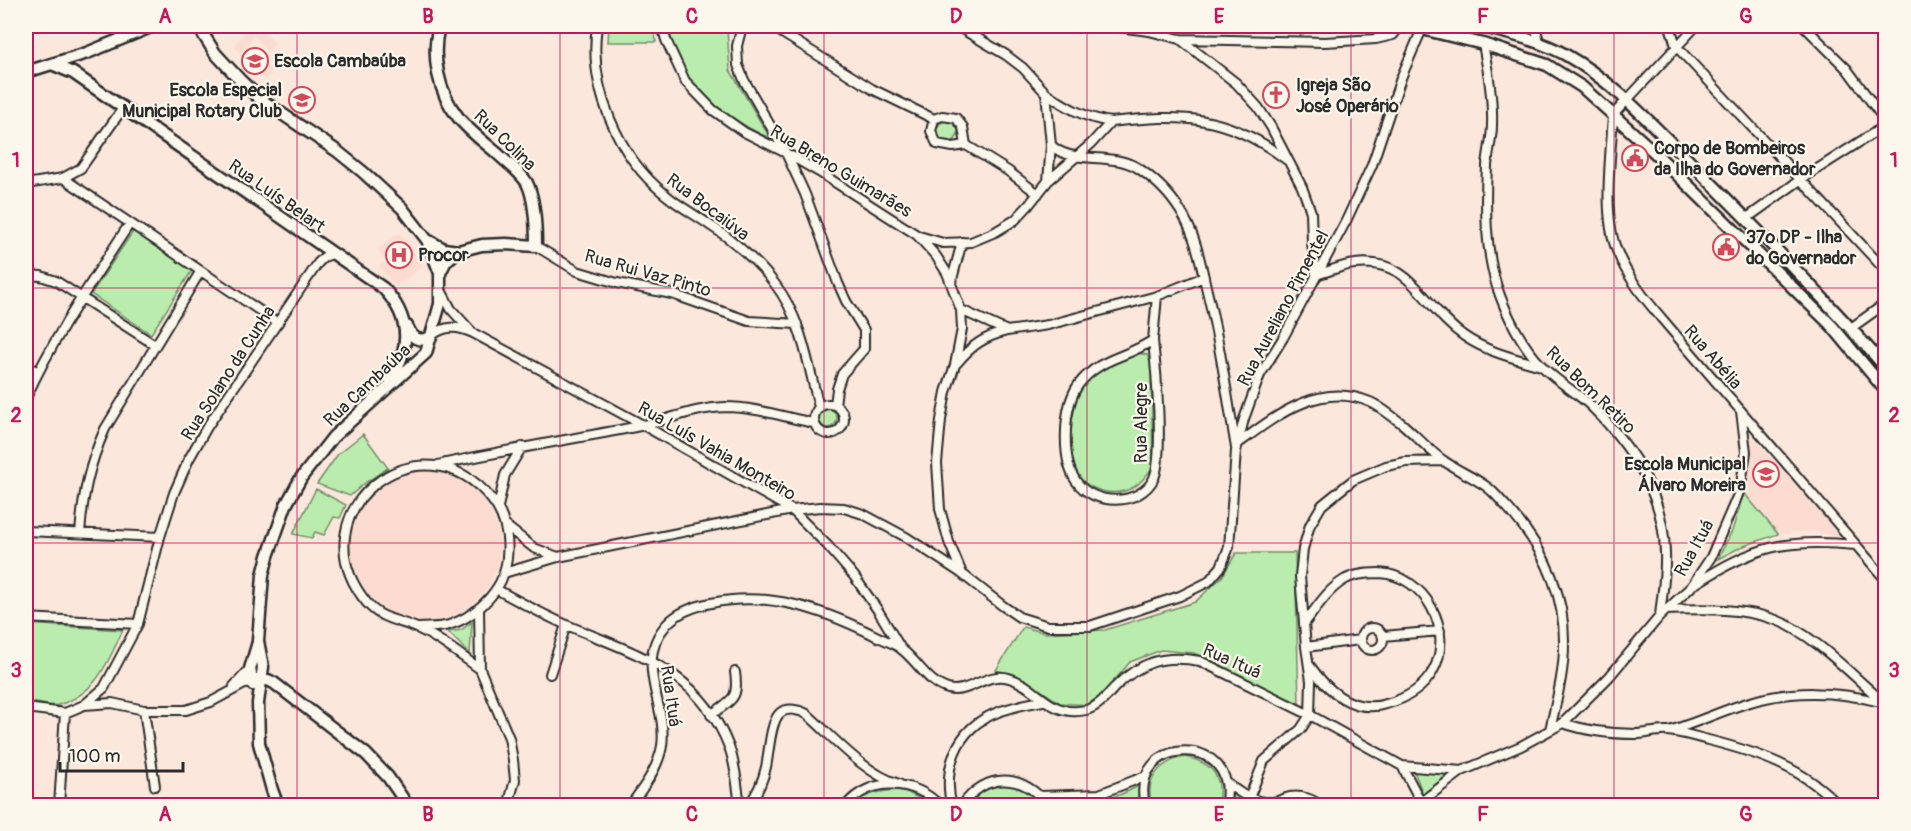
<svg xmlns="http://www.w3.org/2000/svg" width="1911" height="831" font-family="Pangolin,sans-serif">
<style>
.built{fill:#fcdcd1}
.green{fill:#baedad;stroke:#728c6c;stroke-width:1.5}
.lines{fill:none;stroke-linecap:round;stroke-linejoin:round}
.street-casing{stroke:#2b2b2b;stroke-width:12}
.secondary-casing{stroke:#2b2b2b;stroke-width:15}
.street{stroke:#fbf7ec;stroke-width:8}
.secondary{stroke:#fbf7ec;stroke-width:10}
.grid{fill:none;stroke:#c2185b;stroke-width:1.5;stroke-opacity:0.55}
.labels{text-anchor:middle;stroke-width:4.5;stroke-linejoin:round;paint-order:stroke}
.poi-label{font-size:18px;font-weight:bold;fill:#2b2b2b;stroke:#fbf7ec;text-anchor:start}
.street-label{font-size:18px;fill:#2b2b2b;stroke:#fbf7ec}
.neatline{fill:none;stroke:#c2185b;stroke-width:2}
.grid-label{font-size:20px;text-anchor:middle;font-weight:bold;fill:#c2185b}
</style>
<rect width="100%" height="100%" fill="#fce7dc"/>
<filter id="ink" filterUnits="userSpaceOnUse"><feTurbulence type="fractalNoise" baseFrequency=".0167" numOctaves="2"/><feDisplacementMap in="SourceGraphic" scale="12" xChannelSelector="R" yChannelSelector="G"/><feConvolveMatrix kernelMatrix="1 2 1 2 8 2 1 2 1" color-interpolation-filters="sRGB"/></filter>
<g filter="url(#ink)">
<path class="built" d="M253 26 259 31 261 29 275 43 269 52 254 37 247 44 272 71 265 80 234 46 247 28Z
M400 233 424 266 395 287 379 266 386 261 377 249Z
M1747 431 1845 539 1814 531 1778 534 1744 493 1749 454Z
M350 546a75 75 0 1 1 150 0a75 75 0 1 1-150 0Z"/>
<path class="green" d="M609 26H654L656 42H608Z
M668 26H729L727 30 730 70 770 138C745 128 703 101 688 78 678 62 672 44 668 26Z
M936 132a11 11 0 1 1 22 0a11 11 0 1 1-22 0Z
M134 230 193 269 151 334 91 294Z
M1138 353 1147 355 1151 363 1153 467C1147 475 1142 482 1134 487 1113 499 1084 490 1074 469 1069 459 1070 448 1070 437 1071 404 1076 385 1104 366 1113 359 1127 357 1138 353Z
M817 418a10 10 0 1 1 20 0a10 10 0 1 1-20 0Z
M363 434 388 468 366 482 350 496 317 484 338 454Z
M316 489 346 505 340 518 334 517 324 535 315 532 312 538 293 534Z
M1744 493 1778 534 1741 547 1718 559 1732 531Z
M1236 553H1295L1299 705 1194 653 1161 650 1130 662 1105 692 1090 705 1060 703 1025 680 996 670 1023 627 1046 633 1105 630 1195 602 1222 577Z
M472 622 470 654 448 632 461 630Z
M26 624 123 630C107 663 97 694 58 705 49 707 35 702 26 701Z
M1185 757C1212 762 1225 778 1217 805H1152C1144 780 1160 761 1185 757Z
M1414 771 1446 772 1447 775 1423 794Z
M1009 783 1031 791 1043 806H968C978 790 991 785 1009 783Z
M1140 785 1137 803 1138 805H1062L1060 801C1092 804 1112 801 1140 785Z
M899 790 909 793 930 805H853C866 793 882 791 899 790Z
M1233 792 1247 802 1258 805H1232Z"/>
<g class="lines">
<defs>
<path id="street" d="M597 26C588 87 618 157 666 195 680 207 696 215 711 226 732 239 760 264 775 284 802 319 808 365 819 407
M662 26 666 40 685 81 713 110 744 132 786 153 819 172 917 235 936 256 947 273 961 310 962 329 955 365 946 392 941 420 937 463 940 509 949 542 961 571
M742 26 737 46 738 65 744 80 786 153 805 194 838 283 846 301 864 330V349L842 374 837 389 835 405
M771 26 872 89 934 119 942 116 956 118 963 127 966 145
M1111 26 1149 31 1180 39 1325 42 1376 39 1393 35 1400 26
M1535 26 1539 41
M1670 26 1676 46 1886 271
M1696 26 1613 115C1611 155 1602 214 1617 251 1627 277 1645 299 1663 320L1886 580
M1804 26 1847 69 1886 122
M1180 39 1236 83 1258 107 1271 127 1302 187 1311 212 1312 243 1316 275C1328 272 1342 265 1355 264 1413 257 1423 308 1464 336 1487 352 1514 358 1541 366
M1483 44C1488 71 1493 98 1492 125 1492 139 1488 152 1487 166 1485 206 1485 248 1497 287 1506 314 1522 346 1542 366 1556 381 1576 392 1591 406 1631 445 1664 495 1665 553 1666 574 1662 595 1660 616
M1046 93C1068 108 1085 118 1111 122
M934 119 931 131 937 144 953 147 966 145 1008 171 1038 194
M1051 145C1072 166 1113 150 1141 170 1158 182 1174 199 1184 217 1197 240 1201 265 1207 291 1220 342 1227 395 1236 448
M63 178 278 323
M1048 181 1091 144 1111 122C1184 114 1226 114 1287 160
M26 184 63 178 81 168 123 108
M1747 218 1800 180 1886 125
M919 236 943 243 971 242 995 232 1015 220 1028 206 1048 181 1051 145 1046 93 1023 68 1006 55 957 26
M536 246 577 271 617 283 672 294 749 321 797 324
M26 275 41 276 56 281 155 345
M951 283 962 242
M441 290 451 309 470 330
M961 310 1007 331 1048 325 1157 296 1204 277
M1851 328 1886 303
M431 336C445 325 458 326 473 333L643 425 792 510 827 545 854 576 879 612 900 647
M1153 340C1156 367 1164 456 1154 478 1140 507 1093 506 1076 481 1061 459 1063 405 1079 384 1100 357 1127 358 1153 340Z
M1153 340 1157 296
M957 363C972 345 984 337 1007 331
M26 367 38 371
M26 398C54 336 93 280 130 223
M814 419a15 15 0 1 1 30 0a15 15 0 1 1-30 0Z
M1239 443C1277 415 1320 381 1370 402 1380 406 1391 416 1400 422 1415 434 1428 450 1444 461 1458 471 1474 477 1487 487 1494 492 1500 500 1506 506 1542 545 1565 592 1564 645 1564 674 1556 702 1550 730
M438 465C505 450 573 439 640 426 668 420 695 408 725 407 755 407 784 417 814 423
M498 507 505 475 522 447
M506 526 534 548 558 557
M26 531 160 537
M80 533C83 494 89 465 105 429L200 272
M504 573 558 557 792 510 820 507 844 508 863 514 906 537 961 573 1003 606 1019 617 1048 626H1090L1180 596 1208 582 1221 567 1229 547 1236 451 1244 419 1260 375 1283 338 1346 221 1372 165 1401 78 1422 29
M1695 584C1755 546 1785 538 1856 545
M496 589C522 603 547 617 574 628 641 656 700 672 729 747 736 765 737 786 740 806
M479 609 480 669 509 738 513 760 515 780 508 806
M1666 610C1702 609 1742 607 1776 620 1816 635 1853 677 1886 704
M26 618 138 624
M1304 624C1316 609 1326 591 1344 580 1354 574 1367 573 1379 573 1425 575 1455 630 1433 671 1423 689 1405 699 1386 704 1353 714 1327 690 1310 666
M1361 639a11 11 0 1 1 22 0a11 11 0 1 1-22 0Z
M418 628C428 627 440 628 449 625 472 618 497 596 504 573 511 549 508 520 492 500 422 411 292 512 367 603 382 621 401 620 419 629 441 639 460 655 480 669
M1383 636 1440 631
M1306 647 1360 640
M550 674 566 625
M234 686 250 669
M84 705 104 688 138 624 160 537 174 493 189 459 207 427 318 263 324 257 332 254
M26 708 65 713 84 705 112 703 144 710H186L211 702 252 680
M144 710 155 786
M711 715C732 699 739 700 735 672
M1563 723C1586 731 1611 734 1636 734 1646 734 1657 730 1668 731 1681 732 1696 737 1708 740 1756 752 1805 768 1839 806
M1669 731C1696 723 1721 711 1747 703 1792 689 1835 691 1881 702
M1402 766 1421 802 1420 806
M1226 782C1239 793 1253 803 1272 802 1278 802 1284 798 1290 797 1301 795 1313 799 1321 806
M1041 796 1099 794 1146 776
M1249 798 1264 761 1301 729 1310 715 1311 681 1306 647 1300 576 1303 549 1310 525 1322 505 1353 480 1386 466 1406 462 1444 461
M1421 802 1462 771
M59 806 65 713
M630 806C643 788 658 769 662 746 668 704 632 663 667 624 678 612 696 606 711 603 769 591 821 609 872 634 881 639 892 642 900 648 917 660 927 683 948 689 968 695 987 671 1009 678 1038 686 1049 718 1086 710 1098 707 1106 697 1114 688 1140 662 1163 654 1200 661L1310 715 1402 766 1462 771 1521 746 1563 723 1609 677 1660 616 1691 587 1711 557 1740 490 1746 452 1741 411
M748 806C757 794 763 781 766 767 769 754 770 722 780 713 788 707 800 710 807 714 834 738 865 774 899 784
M846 806C869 776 916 779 940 806
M952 806C948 793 948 782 950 769 960 719 999 708 1043 701
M962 806C985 771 1024 773 1048 806
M1145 806C1128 733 1242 733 1225 806"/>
<path id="secondary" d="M198 26 215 53 241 81 260 99 337 151 363 172 402 208 427 240 440 273V304L426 353 333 437 301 478 286 505 268 556 263 575 258 641 263 667 258 703 259 743 272 790 278 806
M1410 26 1483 44 1547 65 1582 87 1652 150 1832 326 1886 391
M1480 26C1510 34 1539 40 1566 55 1614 82 1651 124 1690 162 1757 229 1823 296 1886 368
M54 65 73 73 383 288C410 316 412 348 390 380
M26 72 87 53 153 26
M427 240 444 249 458 251 482 245 506 244 536 246C536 228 535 199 527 183 520 171 508 164 498 154 484 142 469 131 458 117 438 92 431 56 439 26
M440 273 446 261 458 251
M407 326C412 338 418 343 431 337
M252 680H268L274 683 366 754 388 777 408 806
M253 685 250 669 258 642"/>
</defs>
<use href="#street" class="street-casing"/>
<use href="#secondary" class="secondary-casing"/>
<use href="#street" class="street"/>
<use href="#secondary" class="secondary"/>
</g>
</g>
<path class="grid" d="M297 26V806M560 26V806M824 26V806M1087 26V806M1351 26V806M1614 26V806M26 288H1886M26 543H1886"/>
<defs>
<symbol id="school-ring" viewBox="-11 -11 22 22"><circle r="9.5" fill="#fbf7ec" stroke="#d1495b" stroke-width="1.5"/><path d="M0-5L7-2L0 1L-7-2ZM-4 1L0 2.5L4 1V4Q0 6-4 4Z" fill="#d1495b"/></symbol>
<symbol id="church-ring" viewBox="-11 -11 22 22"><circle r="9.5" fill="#fbf7ec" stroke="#d1495b" stroke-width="1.5"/><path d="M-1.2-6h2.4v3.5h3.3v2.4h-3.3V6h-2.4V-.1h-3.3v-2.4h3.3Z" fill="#d1495b"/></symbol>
<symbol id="civic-ring" viewBox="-11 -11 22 22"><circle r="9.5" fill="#fbf7ec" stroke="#d1495b" stroke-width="1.5"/><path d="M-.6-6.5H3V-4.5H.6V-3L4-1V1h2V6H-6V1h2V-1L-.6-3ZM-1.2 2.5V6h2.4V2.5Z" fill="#d1495b"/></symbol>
<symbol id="hospital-ring" viewBox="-11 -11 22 22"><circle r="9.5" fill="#fbf7ec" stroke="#d1495b" stroke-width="1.5"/><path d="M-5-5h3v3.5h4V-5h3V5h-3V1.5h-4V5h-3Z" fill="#d1495b"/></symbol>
</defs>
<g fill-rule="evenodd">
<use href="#school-ring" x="240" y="46" width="30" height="30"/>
<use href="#church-ring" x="1261" y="80" width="30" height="30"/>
<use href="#school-ring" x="287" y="85" width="30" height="30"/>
<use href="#civic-ring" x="1620" y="143" width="30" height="30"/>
<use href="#civic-ring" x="1711" y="232" width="30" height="30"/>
<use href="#hospital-ring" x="384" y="240" width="30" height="30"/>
<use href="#school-ring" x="1751" y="459" width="30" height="30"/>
</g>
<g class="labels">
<g class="poi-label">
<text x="274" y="67">Escola Cambaúba</text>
<text x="1296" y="91">Igreja São<tspan x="1296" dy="21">José Operário</tspan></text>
<text x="282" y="96" text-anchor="end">Escola Especial<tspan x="282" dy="21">Municipal Rotary Club</tspan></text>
<text x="1654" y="154">Corpo de Bombeiros<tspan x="1654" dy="21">da Ilha do Governador</tspan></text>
<text x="1746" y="243">37º DP - Ilha<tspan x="1746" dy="21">do Governador</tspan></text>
<text x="418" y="261">Procor</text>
<text x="1746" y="470" text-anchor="end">Escola Municipal<tspan x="1746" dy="21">Álvaro Moreira</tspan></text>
</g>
<g class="street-label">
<text transform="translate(505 140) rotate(44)" y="6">Rua Colina</text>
<text transform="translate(841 171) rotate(31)" y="6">Rua Breno Guimarães</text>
<text transform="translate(277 196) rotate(35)" y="6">Rua Luís Belart</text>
<text transform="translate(708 207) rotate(37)" y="6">Rua Bocaiúva</text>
<text transform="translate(648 273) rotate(16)" y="6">Rua Rui Vaz Pinto</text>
<text transform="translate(1283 308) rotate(-62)" y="6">Rua Aureliano Pimentel</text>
<text transform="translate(1713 357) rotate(49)" y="6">Rua Abélia</text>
<text transform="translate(228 373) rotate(-57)" y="6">Rua Solano da Cunha</text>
<text transform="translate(367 385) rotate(-43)" y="6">Rua Cambaúba</text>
<text transform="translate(1591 390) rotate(44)" y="6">Rua Bom Retiro</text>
<text transform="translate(1141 423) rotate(-90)" y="6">Rua Alegre</text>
<text transform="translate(717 451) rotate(30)" y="6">Rua Luís Vahia Monteiro</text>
<text transform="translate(1694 548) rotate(-61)" y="6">Rua Ituá</text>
<text transform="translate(1232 661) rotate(24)" y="6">Rua Ituá</text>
<text transform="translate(671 696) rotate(82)" y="6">Rua Ituá</text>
</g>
</g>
<rect width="1911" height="831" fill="none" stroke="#fbf7ec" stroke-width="66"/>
<path d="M60 762v9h123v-9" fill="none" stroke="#2b2b2b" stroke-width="3"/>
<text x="69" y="762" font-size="18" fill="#2b2b2b" stroke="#fbf7ec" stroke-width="4.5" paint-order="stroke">100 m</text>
<rect x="33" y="33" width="1845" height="765" class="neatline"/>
<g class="grid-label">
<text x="165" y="23">A</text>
<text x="428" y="23">B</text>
<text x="692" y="23">C</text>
<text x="956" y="23">D</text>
<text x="1219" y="23">E</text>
<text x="1483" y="23">F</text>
<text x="1746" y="23">G</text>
<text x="16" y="167">1</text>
<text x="1894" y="167">1</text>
<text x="16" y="422">2</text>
<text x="1894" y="422">2</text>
<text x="16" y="677">3</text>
<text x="1894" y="677">3</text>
<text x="165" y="821">A</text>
<text x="428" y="821">B</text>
<text x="692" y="821">C</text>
<text x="956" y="821">D</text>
<text x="1219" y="821">E</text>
<text x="1483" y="821">F</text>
<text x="1746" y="821">G</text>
</g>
</svg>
